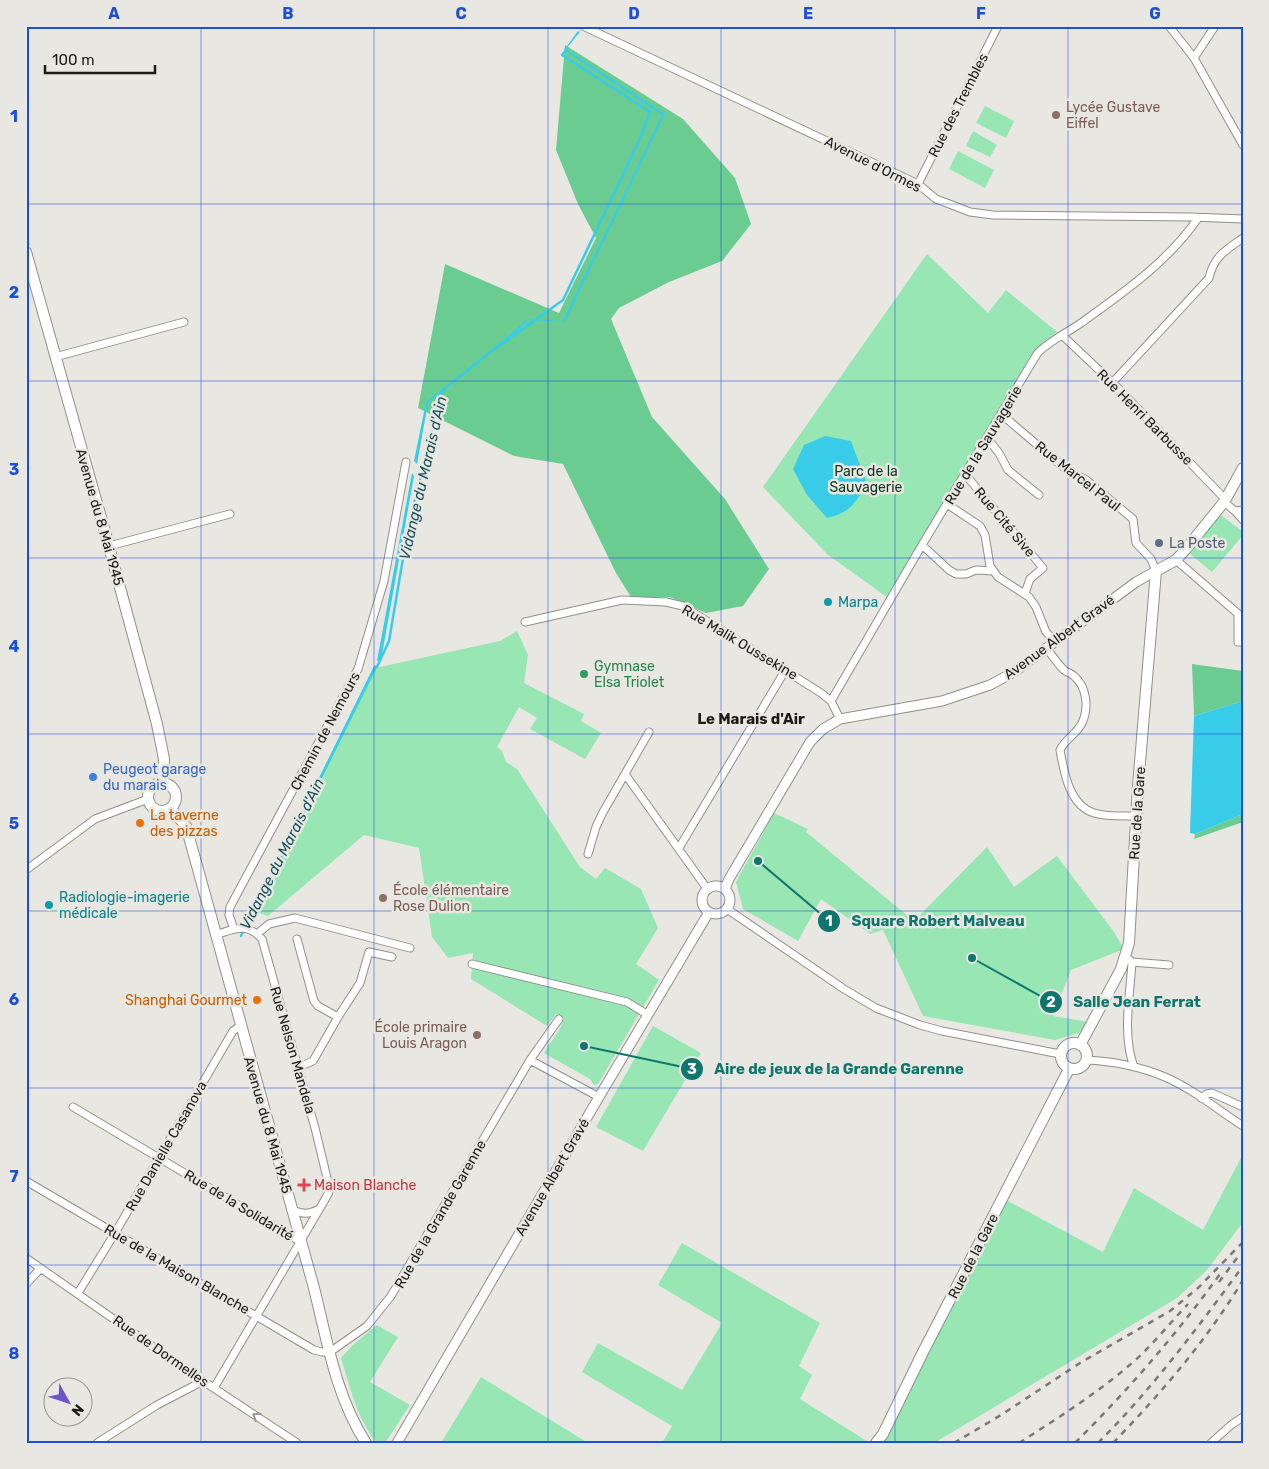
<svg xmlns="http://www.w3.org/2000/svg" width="1269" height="1469" font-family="Rubik,sans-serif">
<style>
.green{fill:#97e6b4}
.forest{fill:#6bcc92}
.water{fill:#38cce9}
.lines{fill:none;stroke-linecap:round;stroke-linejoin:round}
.stream{stroke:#38cce9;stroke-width:2.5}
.minor-casing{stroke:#918f89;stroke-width:9}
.tertiary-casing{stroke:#918f89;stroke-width:11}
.secondary-casing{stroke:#918f89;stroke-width:12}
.minor{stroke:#fff;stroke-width:7}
.tertiary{stroke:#fff;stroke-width:9}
.secondary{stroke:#fff;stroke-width:10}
.rail{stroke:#7a7874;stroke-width:2.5;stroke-dasharray:6 6;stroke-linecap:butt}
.oneway{stroke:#999898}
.grid{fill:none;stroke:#1d4ed8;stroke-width:1;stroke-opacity:0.55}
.education-dot{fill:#8d6e63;stroke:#e9e7e1;stroke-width:2}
.service-dot{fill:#5c6f8a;stroke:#e9e7e1;stroke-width:2}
.culture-dot{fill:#0f9aa8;stroke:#e9e7e1;stroke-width:2}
.leisure-dot{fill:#2e9e5b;stroke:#e9e7e1;stroke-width:2}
.shop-dot{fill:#3f7fe0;stroke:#e9e7e1;stroke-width:2}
.food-dot{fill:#e8710a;stroke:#e9e7e1;stroke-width:2}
.health-dot{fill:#e0444e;stroke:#e9e7e1;stroke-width:2}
.labels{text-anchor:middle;stroke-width:5;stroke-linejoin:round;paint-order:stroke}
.street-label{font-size:14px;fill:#1c1b19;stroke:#e9e7e1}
.education-label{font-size:14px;fill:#785e54;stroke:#e9e7e1;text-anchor:start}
.park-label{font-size:14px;fill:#0c361f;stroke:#e9e7e1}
.service-label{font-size:14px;fill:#4e5e75;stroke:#e9e7e1;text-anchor:start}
.culture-label{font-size:14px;fill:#0d838f;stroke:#e9e7e1;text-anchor:start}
.leisure-label{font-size:14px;fill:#27864d;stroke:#e9e7e1;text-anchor:start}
.shop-label{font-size:14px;fill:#366cbe;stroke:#e9e7e1;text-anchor:start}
.food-label{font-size:14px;fill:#c56008;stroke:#e9e7e1;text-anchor:start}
.health-label{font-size:14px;fill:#be3a42;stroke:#e9e7e1;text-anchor:start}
.water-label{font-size:15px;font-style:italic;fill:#17535f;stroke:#e9e7e1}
.neighbourhood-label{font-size:15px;font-weight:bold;fill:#1c1b19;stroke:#e9e7e1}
.leader{fill:none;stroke:#0f766e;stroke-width:2}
.callout-dot{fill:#0f766e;stroke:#e9e7e1;stroke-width:2}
.mark-label{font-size:15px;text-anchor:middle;font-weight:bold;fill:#fff}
.callout-label{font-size:15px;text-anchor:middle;font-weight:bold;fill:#0f766e;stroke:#e9e7e1;stroke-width:5;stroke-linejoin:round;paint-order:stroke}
.neatline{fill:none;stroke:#1d4ed8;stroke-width:2}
.grid-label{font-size:16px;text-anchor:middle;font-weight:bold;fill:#1d4ed8}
</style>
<rect width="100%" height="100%" fill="#e9e7e1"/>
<path class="green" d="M985 106 1014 121 1006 138 976 123Z
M973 131 997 145 990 157 966 146Z
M958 151 994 170 985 188 949 169Z
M927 254 988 313 1006 290 1057 332 1042 343 888 598 827 554 763 487Z
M1220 514 1243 532V535L1212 572 1189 553Z
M517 631 528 655 524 683 584 714 581 721 601 733 585 759 530 729 537 718 519 707 497 747 502 751 506 762 517 769 580 867 596 879 605 868 641 889 658 928 636 964 659 980 598 1084 594 1085 590 1079 544 1053C551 1040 560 1033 564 1018L556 1014 547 1026 471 979 473 953 448 958 432 937 419 848 364 835 268 916 254 911 375 668 500 641Z
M774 813 808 829 806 832 914 921 987 847 1014 887 1057 856 1114 932 1124 949 1071 970 1053 1016 1088 1022 1079 1033 1055 1040 923 1016 883 930 870 934 821 899 798 941 743 909 736 882Z
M653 1026 701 1053 643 1151 596 1127Z
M1243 1154V1222L1207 1270 1177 1298 934 1443H882L1006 1200 1103 1252 1134 1188 1203 1230Z
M682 1243 820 1323 799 1366 812 1375 800 1399 870 1443H662L672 1426 582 1372 598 1343 682 1390 722 1323 658 1285Z
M377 1325 398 1337 370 1382 410 1405 385 1443H377C357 1419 350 1387 341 1358L353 1345Z
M481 1377 588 1443H441Z"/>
<path class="forest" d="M565 45 683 119 735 178 751 224 722 261 669 282 619 308 611 319 652 417 725 499 769 569 743 606 706 613 670 597H631L616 573 563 464 514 456 418 408 445 264 559 313 596 238 578 204 556 150Z
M1192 664 1243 671V701L1194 716Z
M1243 814V822L1194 839 1195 834Z"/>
<path class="water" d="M578 31 580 32 566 49 665 114 565 322 528 320 509 339 428 403 417 464 414 461 426 402 506 338 527 319 563 321 662 115 564 50Z
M825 436 851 441 867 484C855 503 850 513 827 518L807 495 793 469 804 445Z
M412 473 414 476 381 660 377 661Z
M378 665 249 925 247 924 374 666Z
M1243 701V814L1195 834 1190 833 1194 716Z"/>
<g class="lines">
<path class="stream" d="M495 349 563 300 640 139 650 112 562 55 566 50
M377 667 389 641 409 523 443 391
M241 936 255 908"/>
<defs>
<path id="minor" d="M583 26 918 184 936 199 952 205 970 212 993 215 1191 217 1243 219
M1169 26 1194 58 1243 145
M1194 58 1215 26
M918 184 998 26
M1063 336 1119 389 1225 499
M55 357 184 322
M1112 383 1209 278C1214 256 1226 250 1243 238
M1001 414 1068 471 1085 479 1133 519 1136 543 1151 559 1156 571
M987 438 999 453 1008 470 1039 495
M965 474 1043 568 1030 579 1025 593
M1224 502 1235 511 1243 510
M947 504 980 526 985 535 990 566 998 577 1029 597 1036 607 1046 632 1055 641
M1235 511 1243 520
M922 545 949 570 956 574H966L976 570 993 571
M109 546 230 514
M1176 560 1243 618
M1238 614V642H1243
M525 622 622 600 666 602 683 606 821 693 831 701 840 719
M1046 648C1052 655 1057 663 1064 670 1066 672 1071 673 1074 676 1087 687 1089 708 1082 723 1077 734 1065 739 1060 750 1064 772 1069 805 1094 813 1107 817 1124 816 1137 816
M831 701 922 545 1037 354C1047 342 1067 333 1081 323 1123 293 1169 261 1198 218
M625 774 708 890
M679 848 786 669
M588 854 596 827 602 814 649 732
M26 870 95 819 148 799
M727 909 844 989 876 1008 920 1025 942 1031 1060 1054
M234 929 229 915 230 907 358 669 384 581 406 462
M257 934 269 924 295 918 410 948
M297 939 314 1001 318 1006 338 1017
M1130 960 1132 962 1169 965
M1132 962C1130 996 1122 1035 1134 1067
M472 964 627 1002 648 1015
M530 1060 599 1097
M1086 1060C1112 1061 1141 1067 1165 1077 1193 1089 1218 1110 1243 1126
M297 1068 313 1061 338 1017 360 983 369 952 392 957
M1201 1098 1207 1094 1212 1093 1243 1107
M73 1107 301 1242
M26 1181 314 1350 322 1352H330L367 1326 391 1296 530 1060 559 1019
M292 1210C303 1214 308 1215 319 1209
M26 1258 191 1373 297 1443
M26 1284 41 1268
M78 1293 115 1233 233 1031 240 1026
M214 1388 323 1203 329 1192V1186L315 1128 262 939C247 922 235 929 215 935
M97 1443 157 1405 203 1381
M1211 1443 1231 1425 1243 1417"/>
<path id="tertiary" d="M702 900a14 14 0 1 1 28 0a14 14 0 1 1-28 0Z
M725 889 729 879 810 742 823 729 840 719 942 701 990 685 1014 672 1136 582 1156 571
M397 1443 599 1097 709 912"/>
<path id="secondary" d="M26 252 102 521 157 724 164 759 163 783
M148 797a14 14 0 1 1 28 0a14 14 0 1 1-28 0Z
M170 808 186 826 314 1288C327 1340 336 1397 366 1443
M1061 1056a13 13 0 1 1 26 0a13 13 0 1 1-26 0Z
M1080 1045 1121 969 1129 943 1138 786 1156 571 1176 560 1185 550 1224 502 1243 468
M876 1443 883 1434 923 1352 1069 1069"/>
</defs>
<use href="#minor" class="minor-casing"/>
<use href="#tertiary" class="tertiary-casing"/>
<use href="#secondary" class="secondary-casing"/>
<use href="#minor" class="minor"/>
<use href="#tertiary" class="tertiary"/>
<use href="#secondary" class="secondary"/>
<path class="rail" d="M1219 1282 1240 1254
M954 1443 1001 1415 1080 1363 1170 1311 1198 1288 1243 1242
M1019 1443C1061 1416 1104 1389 1141 1355 1157 1339 1172 1321 1188 1304
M1075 1443C1128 1390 1176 1335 1220 1274
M1098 1443C1152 1389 1198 1327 1243 1266
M1113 1443C1162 1392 1207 1340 1243 1280"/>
</g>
<defs><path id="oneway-chevron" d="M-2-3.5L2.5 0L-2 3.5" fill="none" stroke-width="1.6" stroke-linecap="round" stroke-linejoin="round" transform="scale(1.25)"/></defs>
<use class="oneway" href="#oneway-chevron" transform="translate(256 1416) rotate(-147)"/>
<path class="grid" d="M201 26V1443M374 26V1443M548 26V1443M721 26V1443M895 26V1443M1068 26V1443M26 204H1243M26 381H1243M26 558H1243M26 734H1243M26 911H1243M26 1088H1243M26 1265H1243"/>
<g class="education-dot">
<circle cx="1056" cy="115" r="5"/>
<circle cx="383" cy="898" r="5"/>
<circle cx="477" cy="1035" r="5"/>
</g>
<circle class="service-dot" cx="1159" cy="543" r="5"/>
<g class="culture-dot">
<circle cx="828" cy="602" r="5"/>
<circle cx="49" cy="905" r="5"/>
</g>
<circle class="leisure-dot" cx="584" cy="674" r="5"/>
<circle class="shop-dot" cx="93" cy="777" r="5"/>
<g class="food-dot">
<circle cx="140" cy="823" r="5"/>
<circle cx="257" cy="1000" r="5"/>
</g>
<path class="health-dot" d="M301.5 1177.5h5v5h5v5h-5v5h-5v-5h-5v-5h5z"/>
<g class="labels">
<g class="street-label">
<text transform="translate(958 105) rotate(-63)" y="5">Rue des Trembles</text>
<text transform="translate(873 164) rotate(27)" y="5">Avenue d'Ormes</text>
<text transform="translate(1145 417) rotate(45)" y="5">Rue Henri Barbusse</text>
<text transform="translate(983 445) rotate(-59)" y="5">Rue de la Sauvagerie</text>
<text transform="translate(1078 476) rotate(38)" y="5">Rue Marcel Paul</text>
<text transform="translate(100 517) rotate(74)" y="5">Avenue du 8 Mai 1945</text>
<text transform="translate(1005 522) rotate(50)" y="5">Rue Cité Sive</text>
<text transform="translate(1059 637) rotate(-36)" y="5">Avenue Albert Gravé</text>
<text transform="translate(740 642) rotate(31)" y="5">Rue Malik Oussekine</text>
<text transform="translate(325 731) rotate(-62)" y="5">Chemin de Nemours</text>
<text transform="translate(1137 813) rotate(-86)" y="5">Rue de la Gare</text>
<text transform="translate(293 1050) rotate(74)" y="5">Rue Nelson Mandela</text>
<text transform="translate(268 1125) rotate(74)" y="5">Avenue du 8 Mai 1945</text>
<text transform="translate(166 1146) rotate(-60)" y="5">Rue Danielle Casanova</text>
<text transform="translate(552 1177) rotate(-60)" y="5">Avenue Albert Gravé</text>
<text transform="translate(239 1205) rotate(31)" y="5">Rue de la Solidarité</text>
<text transform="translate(440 1214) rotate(-60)" y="5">Rue de la Grande Garenne</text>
<text transform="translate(973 1256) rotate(-63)" y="5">Rue de la Gare</text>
<text transform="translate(177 1269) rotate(30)" y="5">Rue de la Maison Blanche</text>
<text transform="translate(161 1351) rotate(35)" y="5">Rue de Dormelles</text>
</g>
<g class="education-label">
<text x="1066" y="112">Lycée Gustave<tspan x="1066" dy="16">Eiffel</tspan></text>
<text x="393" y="895">École élémentaire<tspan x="393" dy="16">Rose Dulion</tspan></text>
<text x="467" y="1032" text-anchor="end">École primaire<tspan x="467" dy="16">Louis Aragon</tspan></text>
</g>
<g class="park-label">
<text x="866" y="476">Parc de la<tspan x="866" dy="16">Sauvagerie</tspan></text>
</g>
<g class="service-label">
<text x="1169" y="548">La Poste</text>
</g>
<g class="culture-label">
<text x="838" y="607">Marpa</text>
<text x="59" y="902">Radiologie-imagerie<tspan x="59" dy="16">médicale</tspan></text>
</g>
<g class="leisure-label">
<text x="594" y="671">Gymnase<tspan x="594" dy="16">Elsa Triolet</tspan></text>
</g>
<g class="shop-label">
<text x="103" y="774">Peugeot garage<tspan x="103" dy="16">du marais</tspan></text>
</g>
<g class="food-label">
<text x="150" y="820">La taverne<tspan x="150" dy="16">des pizzas</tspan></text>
<text x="247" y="1005" text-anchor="end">Shanghai Gourmet</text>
</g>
<g class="health-label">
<text x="314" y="1190">Maison Blanche</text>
</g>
<g class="water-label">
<text transform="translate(423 478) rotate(-77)" y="5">Vidange du Marais d'Ain</text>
<text transform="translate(282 854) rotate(-63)" y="5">Vidange du Marais d'Ain</text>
</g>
<g class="neighbourhood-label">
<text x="751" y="724">Le Marais d'Air</text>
</g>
</g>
<path class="leader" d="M758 861L829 921M972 958L1051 1002M584 1046L692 1069"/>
<g class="callout-dot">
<circle cx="758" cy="861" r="5"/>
<circle cx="972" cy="958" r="5"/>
<circle cx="584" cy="1046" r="5"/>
<circle cx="829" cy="921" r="12"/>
<circle cx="1051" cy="1002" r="12"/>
<circle cx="692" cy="1069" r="12"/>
</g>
<g class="mark-label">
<text x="829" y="926">1</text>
<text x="1051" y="1007">2</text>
<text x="692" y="1074">3</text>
</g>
<g class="callout-label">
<text x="938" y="926">Square Robert Malveau</text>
<text x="1137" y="1007">Salle Jean Ferrat</text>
<text x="839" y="1074">Aire de jeux de la Grande Garenne</text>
</g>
<rect width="1269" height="1469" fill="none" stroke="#e9e7e1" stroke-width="55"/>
<g transform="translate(68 1402) rotate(130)"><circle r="24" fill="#e9e7e1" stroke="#979591"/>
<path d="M0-4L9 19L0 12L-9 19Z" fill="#6e53cd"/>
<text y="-8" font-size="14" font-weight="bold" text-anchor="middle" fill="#1c1b19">N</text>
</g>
<path d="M45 65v8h110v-8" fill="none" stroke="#1c1b19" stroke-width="2.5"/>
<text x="52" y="65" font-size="15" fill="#1c1b19" stroke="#e9e7e1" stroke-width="4" paint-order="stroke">100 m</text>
<rect x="28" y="28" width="1214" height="1414" class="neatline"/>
<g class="grid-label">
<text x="114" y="19">A</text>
<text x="288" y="19">B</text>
<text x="461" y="19">C</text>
<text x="634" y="19">D</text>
<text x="808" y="19">E</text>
<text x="981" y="19">F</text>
<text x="1155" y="19">G</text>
<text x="14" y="122">1</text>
<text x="14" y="298">2</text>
<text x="14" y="475">3</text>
<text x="14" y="652">4</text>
<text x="14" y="829">5</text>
<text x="14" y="1005">6</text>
<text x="14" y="1182">7</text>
<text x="14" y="1359">8</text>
</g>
</svg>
